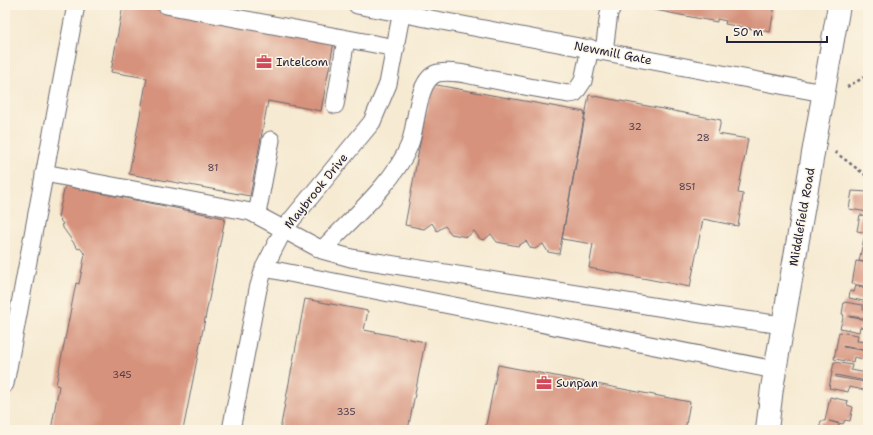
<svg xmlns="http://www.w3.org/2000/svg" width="873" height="435" font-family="'Shantell Sans',sans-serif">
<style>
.building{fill:#d6927b}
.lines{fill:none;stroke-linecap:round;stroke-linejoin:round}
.minor-casing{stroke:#6c6870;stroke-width:19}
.major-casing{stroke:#6c6870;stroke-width:24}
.path{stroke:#6c6870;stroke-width:2.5;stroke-dasharray:3 3;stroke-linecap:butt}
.minor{stroke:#fff;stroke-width:17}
.major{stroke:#fff;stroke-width:22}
.labels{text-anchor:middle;stroke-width:3;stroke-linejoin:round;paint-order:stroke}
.number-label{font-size:10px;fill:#4f3e4b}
.street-label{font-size:12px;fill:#22223b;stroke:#fcf5e5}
.poi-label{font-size:12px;fill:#22223b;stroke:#fcf5e5;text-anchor:start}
</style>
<rect width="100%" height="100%" fill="#fcf5e5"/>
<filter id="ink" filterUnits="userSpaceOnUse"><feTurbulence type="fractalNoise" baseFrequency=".025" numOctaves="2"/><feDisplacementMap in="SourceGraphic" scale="8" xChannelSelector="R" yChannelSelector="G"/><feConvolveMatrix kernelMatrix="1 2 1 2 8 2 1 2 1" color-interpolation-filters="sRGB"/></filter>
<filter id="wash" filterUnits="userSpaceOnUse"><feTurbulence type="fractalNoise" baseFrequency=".012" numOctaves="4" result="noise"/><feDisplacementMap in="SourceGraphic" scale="16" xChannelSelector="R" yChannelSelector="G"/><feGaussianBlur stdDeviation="0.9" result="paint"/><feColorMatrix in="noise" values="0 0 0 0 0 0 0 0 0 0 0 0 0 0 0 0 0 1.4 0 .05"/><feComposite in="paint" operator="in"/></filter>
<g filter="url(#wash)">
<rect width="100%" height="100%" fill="#f6ead2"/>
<g id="blocks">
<path class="building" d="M123 5H136L334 42 321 111 268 101 250 196 129 174 147 78 111 72Z
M629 5H775L770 32 725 24 726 21 717 19V22Z
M431 84 585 112 559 254 548 252 543 244 535 249 531 248 526 241 518 246 497 242 491 234 484 240 480 239 474 231 467 237 451 234 445 226 437 231 432 223 424 229 405 225Z
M589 95 721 120 718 134 748 139 738 193 743 194V196L738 226 703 219 690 287 589 268 593 244 562 239Z
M65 186 225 218 183 430H51L59 386 56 385 76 283 79 284 85 254 80 248 78 249 61 225 63 224 58 217Z
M852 191 868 192V212L849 209Z
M860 215 868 216V233L857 231Z
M864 238 868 239V262L859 261Z
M856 261 868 263V287L852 284Z
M856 286 868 288V302L849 298 850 291 854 292Z
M305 299 368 311 364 330 425 342 408 430H280Z
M844 302 863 305V310L868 311V319L849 316V317L868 320V328L860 327 859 332 840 328 844 315 842 314Z
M839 332 858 335 857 341 868 342V351L843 346V347L868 351V360L854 357 853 362 834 359Z
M834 362 852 365 851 370 867 373 866 381 836 375V377L865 382 864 390 849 387 848 392 829 388Z
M498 365 690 402 685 430H485Z
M830 397 848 401 847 405 853 407 850 421 845 420 843 424 829 421 839 424 838 429 842 430H819L821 421H825Z"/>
</g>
</g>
<g filter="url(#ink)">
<use href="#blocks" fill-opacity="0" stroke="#6c6870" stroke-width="1"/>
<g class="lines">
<defs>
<path id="minor" d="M166 5 396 48
M357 5 823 93
M604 51 609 13 613 5
M335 105 346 39
M44 173 251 212 322 250 351 258 702 314 783 325
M257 214 271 140
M322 250C349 221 394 183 409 146 417 129 416 78 438 73 454 70 473 76 489 79 516 84 542 90 569 94L575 93 583 81 590 48
M264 268 775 370
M5 384 76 5
M231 430 258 289 264 268 284 229 372 122 388 84 403 5"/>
<path id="major" d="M767 430 772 388 839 5"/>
</defs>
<use href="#minor" class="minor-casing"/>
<use href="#major" class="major-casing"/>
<path class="path" d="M847 87 868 75
M835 152 868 177"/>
<use href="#minor" class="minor"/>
<use href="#major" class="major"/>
</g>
</g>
<defs>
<symbol id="office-bare" viewBox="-9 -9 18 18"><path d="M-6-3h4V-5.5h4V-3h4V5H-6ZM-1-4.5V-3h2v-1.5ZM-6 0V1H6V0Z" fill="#d1495b" stroke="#fcf5e5" stroke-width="2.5" paint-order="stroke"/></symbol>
</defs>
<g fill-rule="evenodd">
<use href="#office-bare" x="253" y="51" width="22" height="22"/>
<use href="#office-bare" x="533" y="372" width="22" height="22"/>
</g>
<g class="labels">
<g class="number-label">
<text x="635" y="130">32</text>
<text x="703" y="141">28</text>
<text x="213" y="171">81</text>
<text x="687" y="190">851</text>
<text x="122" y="378">345</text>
<text x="346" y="415">335</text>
</g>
<g class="street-label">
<text transform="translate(613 53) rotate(11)" y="4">Newmill Gate</text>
<text transform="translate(316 191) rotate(-51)" y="4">Maybrook Drive</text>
<text transform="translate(802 217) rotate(-80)" y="4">Middlefield Road</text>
</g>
<g class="poi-label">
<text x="276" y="66">Intelcom</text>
<text x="556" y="387">Sunpan</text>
</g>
</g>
<rect width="873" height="435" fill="none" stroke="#fcf5e5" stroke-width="20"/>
<path d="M727 36v6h100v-6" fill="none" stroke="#22223b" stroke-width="2"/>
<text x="733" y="36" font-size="12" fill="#22223b" stroke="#fcf5e5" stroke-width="3" paint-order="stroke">50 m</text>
</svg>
